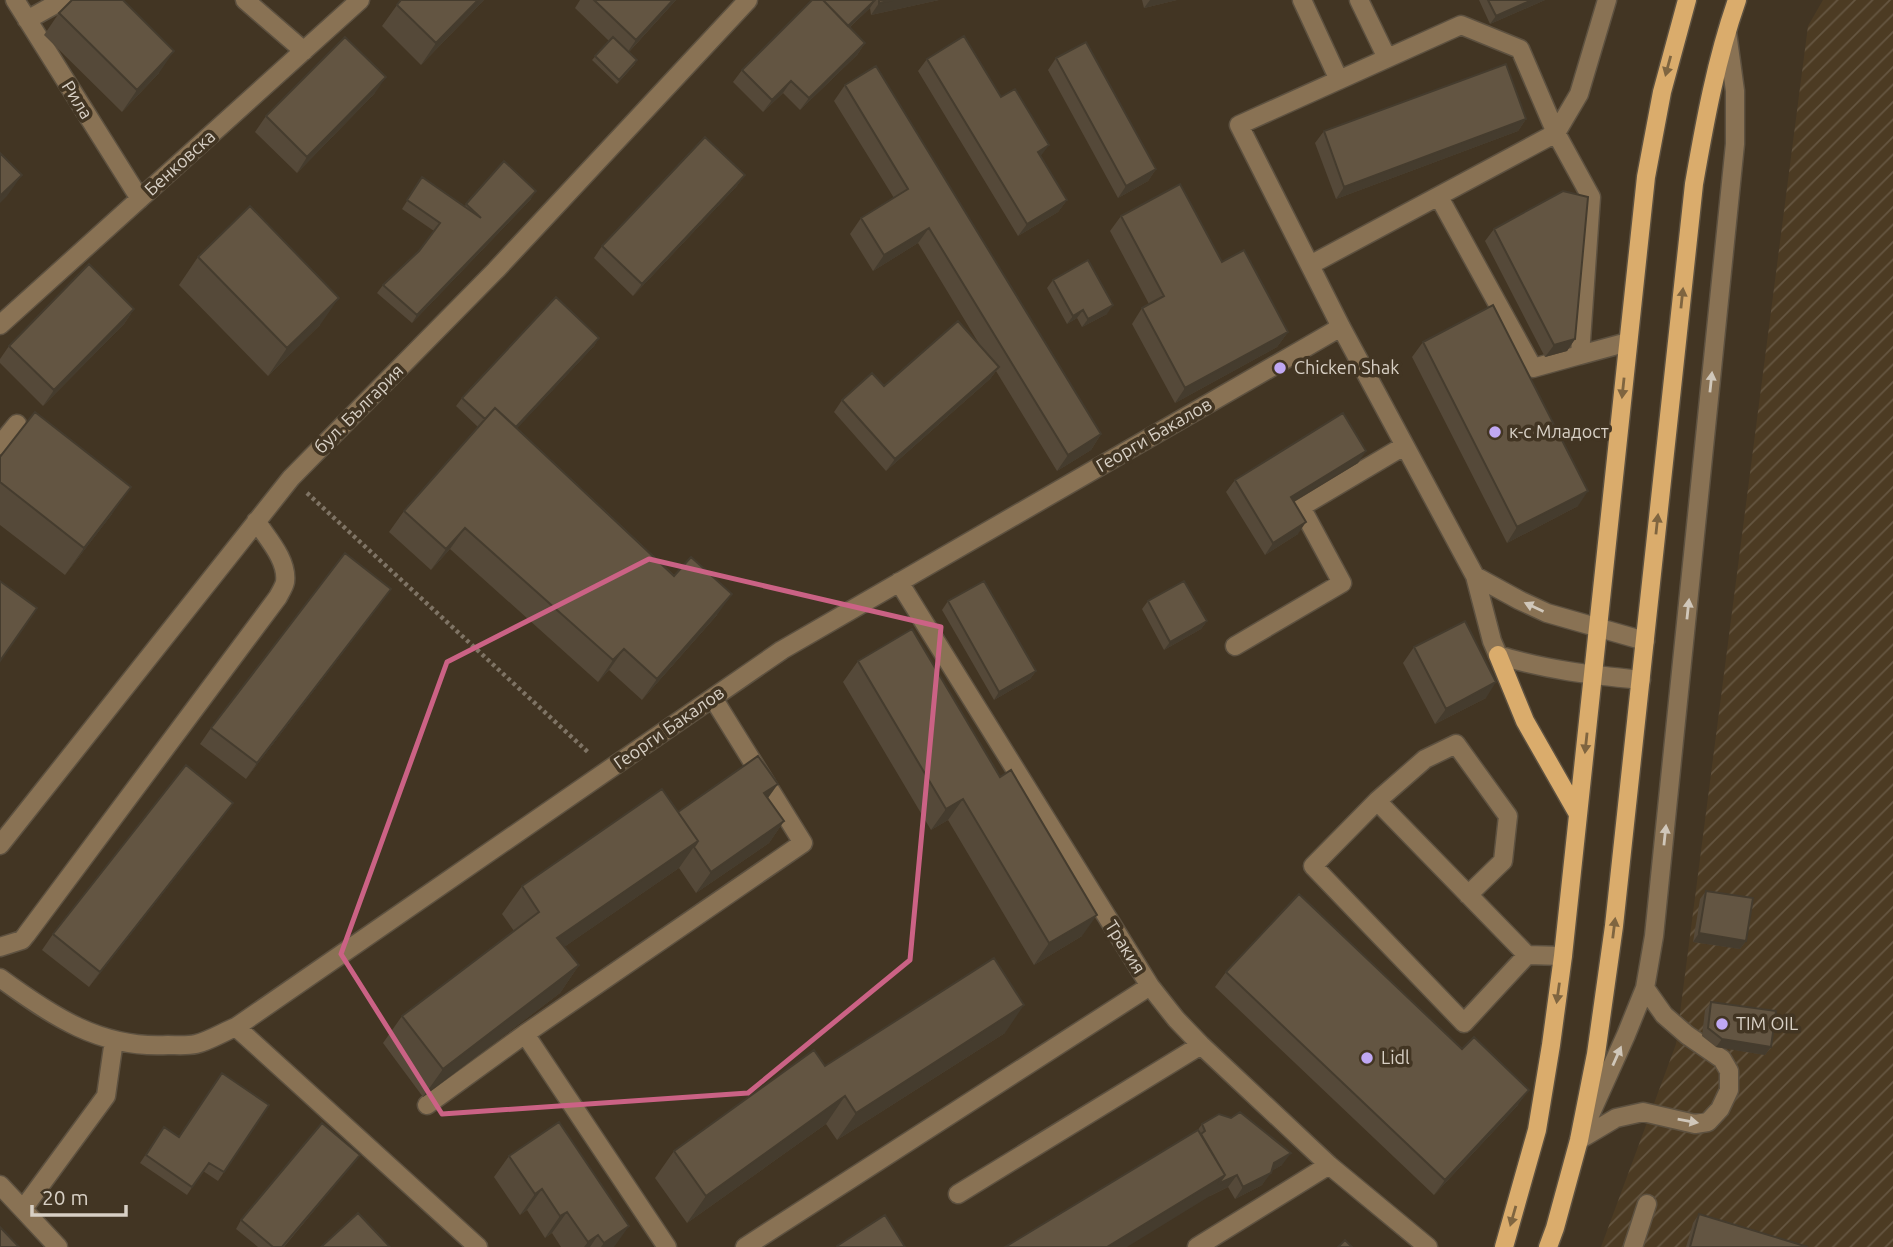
<svg xmlns="http://www.w3.org/2000/svg" width="1893" height="1247" font-family="Ubuntu,sans-serif">
<style>
.industrial{fill:url(#industrial-furrows)}
.lines{fill:none;stroke-linecap:round;stroke-linejoin:round}
.minor-casing{stroke:#5d5140;stroke-width:21}
.major-casing{stroke:#5d5140;stroke-width:21}
.path{stroke:#7f7465;stroke-width:4.5;stroke-dasharray:3.5 3.5;stroke-linecap:butt}
.minor{stroke:#897254;stroke-width:18}
.major{stroke:#daac6c;stroke-width:18}
.wall{fill:#554939}
.shaded-wall{fill:#453c2e}
.building{fill:#635542;stroke:#453c2e;stroke-width:2}
.oneway{fill:#7f6540}
.oneway2{fill:#d0c7ba}
.marked{fill:none;stroke:#cb6285;stroke-width:5;stroke-linejoin:round}
.poi-dot{fill:#c0a8f3;stroke:#423523;stroke-width:2.5}
.labels{text-anchor:middle;stroke-width:7;stroke-linejoin:round;paint-order:stroke}
.street-label{font-size:18px;fill:#d8d0c5;stroke:#423523}
.poi-label{font-size:18px;fill:#d8d0c5;stroke:#423523;text-anchor:start}
</style>
<defs>
<pattern id="industrial-furrows" width="10" height="10" patternUnits="userSpaceOnUse" patternTransform="scale(1.75)"><rect width="10" height="10" fill="#4c3b23"/><path d="M-1 1l2-2M0 10L10 0M9 11l2-2" fill="none" stroke="#655641"/></pattern>
</defs>
<rect width="100%" height="100%" fill="#423523"/>
<path class="industrial" d="M1823 0H1893V1247H1601L1676 1044 1808 26Z"/>
<g class="lines">
<defs>
<path id="minor" d="M15 0 140 199
M245 0 304 51
M1302 0 1339 80
M1359 0 1387 58
M27 20 63 0
M1439 197 1533 368 1580 355
M1310 265 1556 133 1579 94 1607 0
M0 325 360 0
M1628 342 1580 355 1591 197 1556 133 1520 49 1461 25 1239 125 1341 327 1475 576 1492 641 1498 655C1545 670 1592 675 1641 680
M0 445 17 424
M1475 576 1519 600 1547 613 1645 641
M899 582 1150 986 1176 1019 1201 1045 1329 1165 1428 1247
M1235 646 1342 583 1301 507 1404 446
M1377 801 1425 759 1456 744 1508 816 1503 861 1468 895
M0 845 291 478 496 270 748 0
M0 947 22 940 26 935 278 597C280 593 284 587 285 582 288 560 267 538 256 521
M1527 955 1377 801 1313 866 1464 1023 1527 955 1563 956
M0 978C52 1016 101 1049 168 1045 177 1045 187 1046 196 1044 209 1041 223 1032 236 1027L782 650 1341 327
M236 1027 478 1247
M525 1034 667 1247
M427 1105 525 1034 803 843 713 698
M1586 1124 1626 1035 1645 988 1654 936 1735 144V91L1727 32
M1579 1140 1616 1118 1643 1112 1695 1124 1708 1122 1720 1109 1729 1090V1071L1722 1059 1687 1035 1664 1015 1645 988
M0 1185 58 1247
M958 1194 1201 1045
M23 1209 106 1096 114 1040
M745 1247 1150 986
M1197 1247 1329 1165
M1633 1247 1647 1204"/>
<path id="major" d="M1498 655 1525 721 1578 814
M1504 1247 1537 1130 1551 1045 1563 956 1646 177 1662 92 1687 0
M1548 1247 1555 1228 1579 1140 1596 1054 1614 926 1694 184C1705 121 1716 60 1737 0"/>
</defs>
<use href="#minor" class="minor-casing"/>
<use href="#major" class="major-casing"/>
<path class="path" d="M307 493 589 753"/>
<use href="#minor" class="minor"/>
<use href="#major" class="major"/>
</g>
<path class="wall" d="M484 0 421 65 382 26 397 5Z
M580 0H676L629 52 635 64 617 84 592 60 609 41 575 8Z
M812 0H939L871 15 870 8 850 27 865 43 857 55 800 110 783 93 763 112 733 82 742 70Z
M1142 0H1177L1144 8Z
M1479 0H1545L1490 24Z
M59 13 159 73 122 112 44 35Z
M1056 58 1156 169 1148 181 1118 198 1048 70Z
M927 59 1001 97 1041 157 1067 200 1058 212 1018 236 918 71Z
M845 85 1101 434 1091 450 1057 471 996 371 990 379 886 471 834 412 842 400 884 386 981 347 918 243 873 271 850 234 861 218 894 198 834 101Z
M375 93 297 173 255 132 266 116Z
M1526 119 1518 131 1336 199 1315 143 1324 131Z
M504 161 531 199 412 323 377 293 383 285 419 251 434 231 402 209 422 177 465 206Z
M745 175 736 187 633 296 594 258 602 246Z
M1121 216 1222 262 1288 332 1277 347 1175 403 1132 324 1142 308 1149 304 1110 231Z
M1494 229 1575 339 1567 351 1545 357 1485 241Z
M198 257 320 325 268 376 179 285Z
M1053 280 1107 314 1082 327 1077 318 1067 324 1047 288Z
M134 309 124 324 43 406 0 363V359L9 346Z
M599 338 594 346 517 428 717 615 642 700 609 670 598 682 450 549 431 570 389 532 404 511 478 427 456 406 462 398Z
M1423 342 1578 506 1507 543 1412 357Z
M0 457 112 514 65 575 0 525Z
M1358 463 1294 502 1298 534 1265 555 1226 492 1235 480Z
M948 601 1036 671 1030 679 994 700 942 610Z
M1148 601 1207 621 1201 629 1164 650 1142 609Z
M380 604 246 779 200 744 211 728Z
M1414 647 1486 698 1435 724 1403 663Z
M858 661 1082 936 1034 965 948 820 931 830 843 682Z
M768 798 784 821 769 843 696 893 679 868 564 947 579 965 560 993 423 1097 383 1043 402 1016 514 931 502 914 522 886 678 812Z
M233 803 222 818 89 987 42 950 53 934Z
M1706 891 1746 941 1740 949 1693 942 1700 899Z
M1226 972 1518 1105 1434 1195 1215 987Z
M1711 1002 1771 1047 1765 1055 1716 1047 1702 1036 1705 1010Z
M1005 1033 837 1140 826 1124 687 1223 655 1178 674 1151 825 1066Z
M269 1105 218 1181 203 1171 187 1195 140 1163 164 1127 179 1137Z
M1202 1124 1282 1165 1271 1171 1262 1185 1235 1199 1228 1187 1210 1196 1197 1131Z
M360 1155 284 1247H258L236 1229 241 1220Z
M509 1156 614 1247H561L552 1233 545 1238 527 1210 520 1215 494 1177Z
M1699 1214 1808 1247H1686L1693 1223Z"/>
<path class="shaded-wall" d="M478 0H484L421 65 436 43Z
M673 0H676L625 56 636 40Z
M875 0 870 8 839 37 845 29Z
M893 0H939L871 15 879 3Z
M1150 0H1177L1144 8Z
M1532 0H1545L1490 24 1496 16Z
M865 43 857 55 800 110 809 98Z
M174 51 159 73 122 112 137 90Z
M386 77 375 93 297 173 307 157Z
M791 81 783 93 763 112 772 100Z
M1526 119 1518 131 1336 199 1344 187Z
M1049 145 1040 157 1038 152Z
M1156 169 1148 181 1118 198 1126 186Z
M22 175 7 196 0 203V196Z
M745 175 736 187 633 296 642 284Z
M536 191 531 199 412 323 417 315Z
M1067 200 1058 212 1018 236 1027 224Z
M929 228 918 243 873 271 884 255Z
M339 298 320 325 268 376 287 348Z
M1113 305 1107 314 1082 327 1088 319Z
M134 309 124 324 43 406 54 390Z
M1083 310 1077 318 1067 324 1073 316Z
M1288 332 1277 347 1175 403 1185 388Z
M599 338 594 346 511 435 516 427Z
M1575 339 1567 351 1545 357 1554 345Z
M999 367 990 379 886 471 895 459Z
M1101 434 1091 450 1057 471 1068 455Z
M1366 451 1358 463 1282 509 1291 497Z
M131 487 112 514 65 575 84 548Z
M1588 491 1578 506 1507 543 1517 527Z
M1306 522 1298 534 1265 555 1273 543Z
M465 528 450 549 431 570 446 549Z
M391 589 380 604 246 779 257 763Z
M732 594 717 615 642 700 657 679Z
M1207 621 1201 629 1164 650 1170 642Z
M624 649 609 670 598 682 613 660Z
M1036 671 1030 679 994 700 999 692Z
M1496 682 1486 698 1435 724 1446 709Z
M778 784 763 805 764 793Z
M963 799 948 820 931 830 946 809Z
M233 803 222 818 89 987 100 972Z
M784 821 769 843 696 893 711 872Z
M698 841 679 868 538 965 557 938Z
M1097 915 1082 936 1034 965 1049 943Z
M1699 933 1746 941 1740 949 1693 942Z
M579 965 560 993 423 1097 443 1069Z
M1024 1005 1005 1033 837 1140 856 1113Z
M1722 1039 1771 1047 1765 1055 1716 1047Z
M1529 1090 1518 1105 1434 1195 1445 1180Z
M845 1096 826 1124 687 1223 706 1196Z
M1291 1153 1282 1165 1265 1175 1274 1163Z
M360 1155 354 1163 282 1247Z
M1271 1173 1262 1185 1235 1199 1243 1187Z
M1225 1175H1237L1228 1187 1210 1196 1127 1247H1107Z
M542 1189 527 1210 520 1215 535 1194Z
M567 1212 552 1233 545 1238 560 1216Z
M629 1226 614 1247H601L604 1243Z
M598 1235 590 1247H584L588 1242Z"/>
<path class="building" d="M72 0H123L174 51 137 90 59 13Z
M401 0H478L436 43 397 5Z
M594 0H673L636 40Z
M812 0H823L865 43 809 98 791 81 772 100 742 70Z
M823 0H875L848 26Z
M879 0H893L879 3Z
M1488 0H1532L1496 16Z
M964 36 1001 97 1015 89 1049 145 1038 152 1067 200 1027 224 927 59Z
M345 37 386 77 307 157 266 116Z
M613 37 637 60 619 80 595 56Z
M1086 42 1156 169 1126 186 1056 58Z
M1506 64 1526 119 1344 187 1324 131Z
M876 66 1101 434 1068 455 929 228 884 255 861 218 908 189 845 85Z
M705 137 745 175 642 284 602 246Z
M0 153 22 175 0 196Z
M504 161 536 191 417 315 383 285 419 251 440 223 407 200 422 177 481 218 466 204Z
M1180 184 1222 262 1244 250 1288 332 1185 388 1142 308 1164 296 1121 216Z
M1563 191 1588 197 1575 339 1554 345 1494 229Z
M250 206 339 298 287 348 198 257Z
M1088 260 1113 305 1088 319 1083 310 1073 316 1053 280Z
M89 264 134 309 54 390 9 346Z
M556 297 599 338 516 427 495 408 485 419 462 398Z
M1493 305 1588 491 1517 527 1423 342Z
M958 321 999 367 895 459 842 400 872 373 884 386Z
M495 408 674 576 691 557 732 594 657 679 624 649 613 660 465 528 446 549 404 511Z
M35 412 131 487 84 548 0 482V457Z
M1343 413 1366 451 1291 497 1306 522 1273 543 1235 480Z
M345 553 391 589 257 763 211 728Z
M0 581 37 608 0 661Z
M984 581 1036 671 999 692 948 601Z
M1184 581 1207 621 1170 642 1148 601Z
M1465 621 1496 682 1446 709 1414 647Z
M912 629 1000 777 1011 770 1097 915 1049 943 963 799 946 809 858 661Z
M758 756 778 784 764 793 784 821 711 872 694 847 698 841 678 812Z
M186 765 233 803 100 972 53 934Z
M662 789 698 841 557 938 579 965 443 1069 402 1016 539 912 522 886Z
M1706 891 1753 898 1746 941 1699 933Z
M1299 894 1462 1049 1474 1037 1529 1090 1445 1180 1226 972Z
M994 958 1024 1005 856 1113 845 1096 706 1196 674 1151 814 1050 825 1066Z
M1711 1002 1776 1011 1771 1047 1722 1039 1708 1028Z
M222 1073 269 1105 224 1172 209 1163 192 1187 146 1155 164 1127 179 1137Z
M1240 1112 1291 1153 1274 1163 1271 1173 1243 1187 1237 1175 1218 1184 1225 1175 1201 1134 1205 1131 1202 1124 1219 1114 1231 1118Z
M559 1122 629 1226 604 1243 598 1235 588 1242 567 1212 560 1216 542 1189 535 1194 509 1156Z
M322 1123 360 1155 282 1247H273L241 1220Z
M1198 1130 1225 1175 1107 1247H1005Z
M358 1213 390 1247H321Z
M1699 1214 1808 1247H1690Z
M885 1215 905 1247H838L837 1246Z
M0 1227 19 1247H0Z
M1345 1240 1352 1247H1338Z"/>
<defs><path id="oneway-solid" d="M-6-.8H1V-3.2L6.5 0L1 3.2V.8H-6Z" transform="scale(1.75)"/></defs>
<g class="oneway">
<use href="#oneway-solid" transform="translate(1668 66) rotate(105)"/>
<use href="#oneway-solid" transform="translate(1682 298) rotate(-84)"/>
<use href="#oneway-solid" transform="translate(1623 388) rotate(96)"/>
<use href="#oneway-solid" transform="translate(1657 524) rotate(-84)"/>
<use href="#oneway-solid" transform="translate(1586 743) rotate(96)"/>
<use href="#oneway-solid" transform="translate(1614 928) rotate(-83)"/>
<use href="#oneway-solid" transform="translate(1558 993) rotate(98)"/>
<use href="#oneway-solid" transform="translate(1513 1216) rotate(106)"/>
</g>
<g class="oneway2">
<use href="#oneway-solid" transform="translate(1711 382) rotate(-84)"/>
<use href="#oneway-solid" transform="translate(1534 607) rotate(-155)"/>
<use href="#oneway-solid" transform="translate(1688 609) rotate(-84)"/>
<use href="#oneway-solid" transform="translate(1665 835) rotate(-84)"/>
<use href="#oneway-solid" transform="translate(1617 1056) rotate(-66)"/>
<use href="#oneway-solid" transform="translate(1688 1121) rotate(10)"/>
</g>
<path class="marked" d="M649 559 941 627 910 960 748 1093 442 1114 341 954 447 662Z"/>
<g class="poi-dot">
<circle cx="1280" cy="368" r="7"/>
<circle cx="1495" cy="432" r="7"/>
<circle cx="1722" cy="1024" r="7"/>
<circle cx="1367" cy="1058" r="7"/>
</g>
<g class="labels">
<g class="street-label">
<text transform="translate(77 100) rotate(58)" y="6">Рила</text>
<text transform="translate(180 163) rotate(-42)" y="6">Бенковска</text>
<text transform="translate(359 409) rotate(-45)" y="6">бул. България</text>
<text transform="translate(1154 435) rotate(-30)" y="6">Георги Бакалов</text>
<text transform="translate(669 728) rotate(-35)" y="6">Георги Бакалов</text>
<text transform="translate(1125 947) rotate(58)" y="6">Тракия</text>
</g>
<g class="poi-label">
<text x="1294" y="374">Chicken Shak</text>
<text x="1509" y="438">к-с Младост</text>
<text x="1736" y="1030">TIM OIL</text>
<text x="1381" y="1064">Lidl</text>
</g>
</g>
<path d="M32 1205v10h94v-10" fill="none" stroke="#d8d0c5" stroke-width="3.5"/>
<text x="42" y="1205" font-size="21" fill="#d8d0c5" stroke="#423523" stroke-width="5" paint-order="stroke">20 m</text>
</svg>
